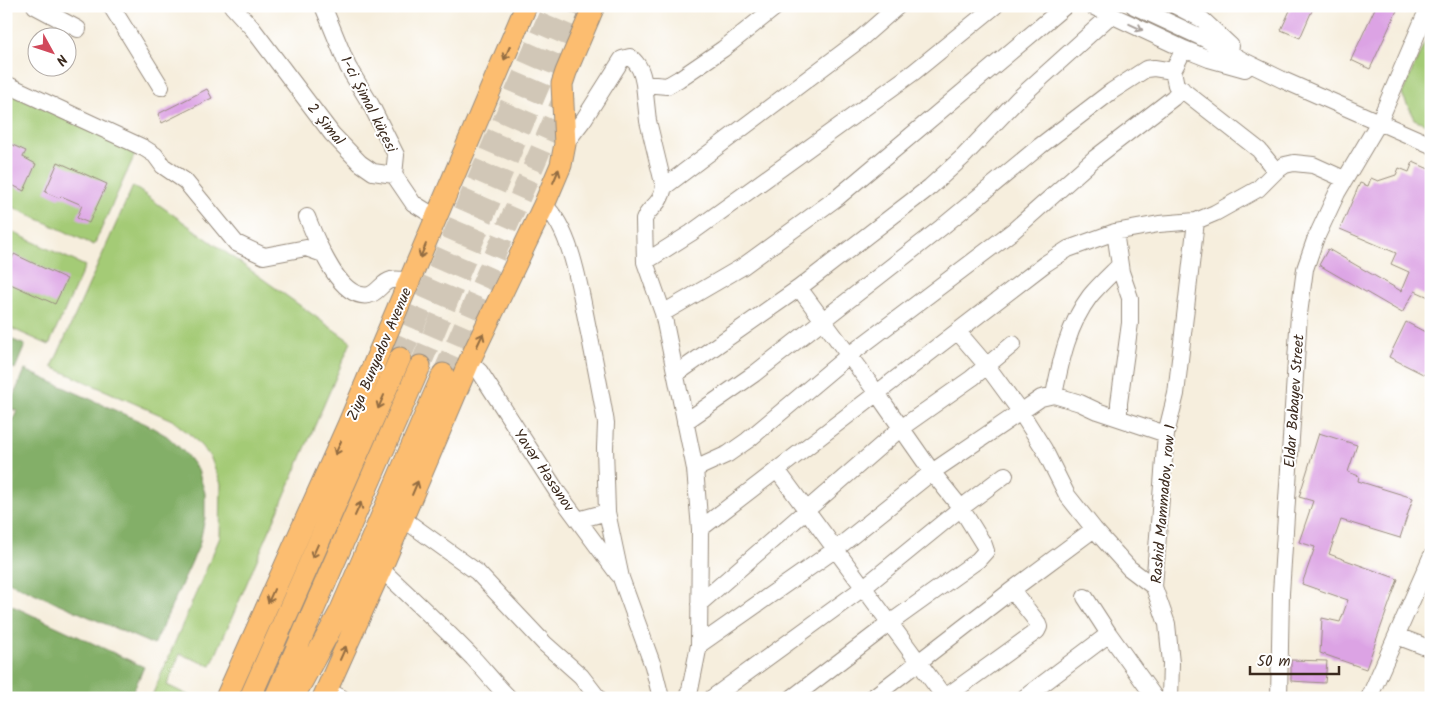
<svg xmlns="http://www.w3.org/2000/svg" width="1437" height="704" font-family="Kalam,sans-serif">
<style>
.green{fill:#a4cb76;stroke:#707a4a}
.forest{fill:#83af67;stroke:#5f6c42}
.building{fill:#dca3e4}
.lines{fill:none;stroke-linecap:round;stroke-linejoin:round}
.major-tunnel{stroke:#d1c7b7;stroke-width:21;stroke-dasharray:21 11;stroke-linecap:butt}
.minor-casing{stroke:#988c7e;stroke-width:18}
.major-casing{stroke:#988c7e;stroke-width:23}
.minor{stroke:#fff;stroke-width:16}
.major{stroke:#fcbd6f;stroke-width:21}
.oneway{stroke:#a79f9a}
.oneway2{stroke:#926c42}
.labels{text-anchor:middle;stroke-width:4;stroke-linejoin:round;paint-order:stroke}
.street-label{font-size:15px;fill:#3b2a1e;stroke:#fff}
</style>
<rect width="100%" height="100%" fill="#fff"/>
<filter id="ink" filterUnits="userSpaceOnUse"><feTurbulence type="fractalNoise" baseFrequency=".02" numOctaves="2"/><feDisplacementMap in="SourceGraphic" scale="10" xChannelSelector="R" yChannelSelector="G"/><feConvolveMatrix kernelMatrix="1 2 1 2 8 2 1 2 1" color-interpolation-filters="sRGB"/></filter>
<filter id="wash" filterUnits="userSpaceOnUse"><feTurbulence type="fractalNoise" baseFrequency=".0096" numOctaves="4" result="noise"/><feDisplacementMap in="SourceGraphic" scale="20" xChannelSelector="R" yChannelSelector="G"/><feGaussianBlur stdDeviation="1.12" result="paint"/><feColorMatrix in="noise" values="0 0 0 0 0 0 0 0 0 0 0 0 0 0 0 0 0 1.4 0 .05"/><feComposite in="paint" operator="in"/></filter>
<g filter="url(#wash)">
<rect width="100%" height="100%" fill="#f6eedd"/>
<path class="green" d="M1431 28V126L1414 119 1402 94Z
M6 91 136 152 94 245 6 204Z
M133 186 351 342 211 666 180 654 167 685 194 698H151L220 537 221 484 210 456 193 437 172 420 52 367Z
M6 229 85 266 49 345 6 326Z"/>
<path class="forest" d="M6 337 25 345 15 369 6 365Z
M25 370 146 424 167 436 185 453 198 470 205 493V518L199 546 154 645 6 581V435L17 411 8 408Z
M6 603 144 667 130 698H6Z"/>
<g id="blocks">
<path class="building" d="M1292 6H1314L1300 38 1281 30Z
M1376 6H1399L1370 69 1351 60Z
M207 89 212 98 162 123 158 114Z
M6 142 26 151 23 157 36 164 24 191 10 184 12 178 6 175Z
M58 162 107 184 89 223 77 218 82 205 61 196 59 198 45 192Z
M1413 162 1431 170V298L1415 291 1402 313 1319 265 1328 249 1401 291 1409 272 1391 264 1396 253 1340 229 1360 183 1368 186 1371 178 1378 181 1396 175 1399 168 1409 172Z
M14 254 67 279 55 304 6 282V271Z
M1406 322 1431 335V378L1389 357Z
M1319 433 1357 445 1348 472 1359 476 1358 481 1413 498 1400 538 1341 520 1329 554 1398 579 1366 669 1320 653 1322 618 1340 622 1348 600 1302 584 1315 547 1299 542 1313 501 1299 497Z
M1291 660 1327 661 1325 683 1291 681Z"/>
</g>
</g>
<g filter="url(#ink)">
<use href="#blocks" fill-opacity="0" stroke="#988c7e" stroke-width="1"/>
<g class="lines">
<path class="major-tunnel" d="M400 358 553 6
M420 366 573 6
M443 374 565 94"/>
<defs>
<path id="minor" d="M35 6 78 29
M111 6 161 87
M232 6 252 28 332 134 360 163 373 172 394 175 413 203 437 218
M323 6 348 67 371 105 396 155 394 175
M1092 6 1184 49 1209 59 1245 69
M1134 6 1205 39 1244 61 1283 80 1431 145
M1176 6 1203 20 1231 46
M1184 49 1173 71 1176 85 1259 150 1276 171
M6 84 144 148 155 155 163 166 185 181 236 243 264 256 306 248 323 254
M644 84 648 121 664 187
M565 144 584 119 622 59 630 57C640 65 642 73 644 84L667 86 679 79 723 49 777 6
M544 205C573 230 581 297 589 333 595 363 601 393 606 423L605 448 607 512 621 578 653 666 661 698
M307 217C316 239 339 301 369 295 378 293 382 282 391 280 397 279 405 280 411 281
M1115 232 1121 272 1130 298V323L1119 403V418
M645 262 691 233 914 72 995 6
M663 313 742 267 838 197 1065 6
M958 332 987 366 1020 411 1044 449 1067 495 1094 529 1129 568 1154 587
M469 362 480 372 558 493 618 574
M676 374 799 288 930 187 963 157 1018 99 1111 15
M1054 395C1061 360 1068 325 1090 296 1099 285 1110 275 1120 265
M685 422 754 374 942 227 1040 146 1112 91 1146 69 1154 68 1173 71
M695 469 728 454 748 440 848 356 1013 231 1095 158 1173 98 1182 89
M777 470 945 698
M402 518 477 572 545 644 581 676 598 698
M578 520 607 512
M700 529 1045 264 1068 249 1115 232 1159 224 1196 221 1215 213 1258 189 1276 171 1285 165 1294 163 1313 165 1344 179
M381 569C412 598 443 627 473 658 485 671 496 685 509 698
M1085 597 1109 634
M699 604 901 428 972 378 1013 344
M1397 636 1431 649
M699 645 836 549 932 472 1041 398 1054 395 1080 403 1097 411 1166 434
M326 690 342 698
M686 698 690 690 699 645 700 529 695 469 663 313 645 262 644 220C649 206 660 207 664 187L858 41 898 6
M712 698 863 588 961 508 1005 475
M792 698 890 623 978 560 986 551 984 545 961 508 932 472 876 392 799 288
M872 698 1012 590 1094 529
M944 698 1037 631 1039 627 1037 622 1012 590
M1024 698 1109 634 1155 698
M1170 698 1171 663 1167 624 1154 587 1166 434 1176 394 1196 221
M1279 698 1281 593 1299 314 1305 269 1315 240 1337 193 1379 122 1429 6
M1369 698 1431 557"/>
<path id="major" d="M226 698 348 425 526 6
M250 698 400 358
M275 698 420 366
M293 698 340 612 443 374
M323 698 381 569 469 362 544 205 561 165 565 144 562 84 566 72 594 6"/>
</defs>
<use href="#minor" class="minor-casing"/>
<use href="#major" class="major-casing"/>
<use href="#minor" class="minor"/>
<use href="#major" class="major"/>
</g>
<defs><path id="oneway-shaft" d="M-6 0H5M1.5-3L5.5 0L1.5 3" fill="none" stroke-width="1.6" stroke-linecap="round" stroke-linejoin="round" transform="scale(1.25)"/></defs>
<use class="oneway" href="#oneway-shaft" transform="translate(1136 27) rotate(25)"/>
<g class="oneway2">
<use href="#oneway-shaft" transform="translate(507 53) rotate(113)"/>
<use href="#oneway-shaft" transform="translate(556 176) rotate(-67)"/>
<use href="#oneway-shaft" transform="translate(423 251) rotate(113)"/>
<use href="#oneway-shaft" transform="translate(480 340) rotate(-65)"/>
<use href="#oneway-shaft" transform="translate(381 402) rotate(114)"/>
<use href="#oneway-shaft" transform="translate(338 448) rotate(114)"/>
<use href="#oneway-shaft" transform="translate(415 488) rotate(-67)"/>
<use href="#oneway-shaft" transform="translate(358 509) rotate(-66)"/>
<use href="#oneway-shaft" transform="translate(315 551) rotate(114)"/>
<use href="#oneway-shaft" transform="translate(271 596) rotate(114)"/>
<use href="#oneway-shaft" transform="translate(343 653) rotate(-66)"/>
</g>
</g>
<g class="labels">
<g class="street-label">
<text transform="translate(369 104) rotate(63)" y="5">1-ci Şimal küçesi</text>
<text transform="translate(326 124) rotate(51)" y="5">2 Şimal</text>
<text transform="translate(379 354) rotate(-67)" y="5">Ziya Bunyadov Avenue</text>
<text transform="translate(1294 401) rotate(-86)" y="5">Eldar Babayev Street</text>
<text transform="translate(544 470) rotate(56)" y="5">Yavər Həsənov</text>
<text transform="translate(1163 504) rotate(-85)" y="5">Rashid Mammadov, row 1</text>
</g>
</g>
<rect width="1437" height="704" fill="none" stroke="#fff" stroke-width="25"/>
<g transform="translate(52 52) rotate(130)"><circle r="24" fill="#ffffff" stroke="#b1aaa5"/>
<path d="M0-4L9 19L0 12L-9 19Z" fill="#d1495b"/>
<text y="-8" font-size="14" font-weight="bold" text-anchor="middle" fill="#3b2a1e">N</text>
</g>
<path d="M1250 666v8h89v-8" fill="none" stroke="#3b2a1e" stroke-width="2.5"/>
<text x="1257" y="666" font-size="15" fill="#3b2a1e" stroke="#ffffff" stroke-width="4" paint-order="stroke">50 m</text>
</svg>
